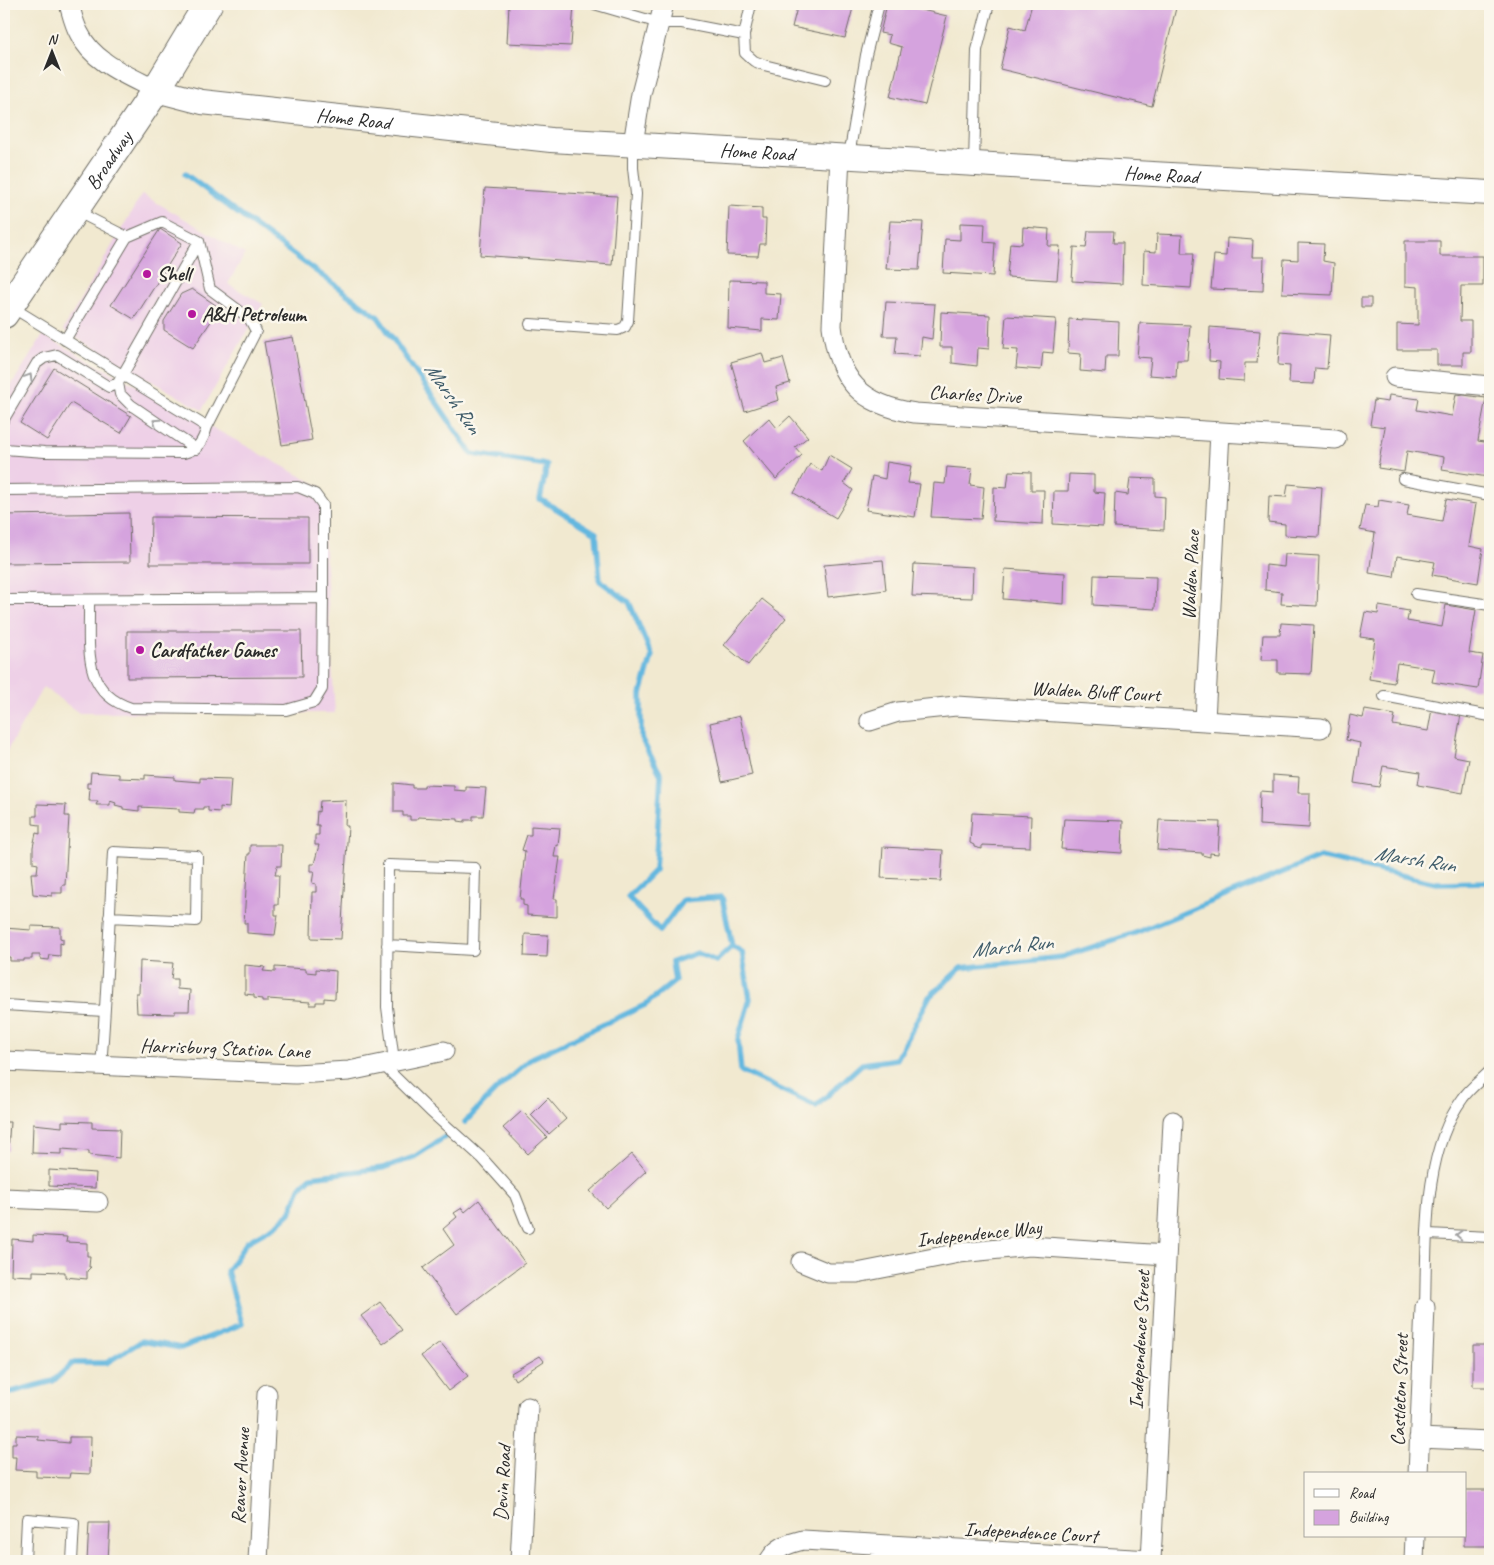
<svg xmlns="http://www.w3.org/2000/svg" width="1494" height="1565" font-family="Caveat,sans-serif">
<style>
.built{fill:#eed0e7}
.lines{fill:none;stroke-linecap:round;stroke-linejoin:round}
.stream{stroke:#63b7df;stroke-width:5.5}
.building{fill:#d5a3de}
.service-casing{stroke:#706e65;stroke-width:12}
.minor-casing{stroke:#706e65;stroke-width:21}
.tertiary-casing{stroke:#706e65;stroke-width:26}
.primary-casing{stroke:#706e65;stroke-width:30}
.service{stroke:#fff;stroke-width:10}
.minor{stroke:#fff;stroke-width:19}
.tertiary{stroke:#fff;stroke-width:24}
.primary{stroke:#fff;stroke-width:28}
.oneway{stroke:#a0a0a0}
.poi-dot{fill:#b5179e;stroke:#fbf7ec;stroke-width:2}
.labels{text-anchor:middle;stroke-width:5;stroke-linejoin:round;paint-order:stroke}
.street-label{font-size:20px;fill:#2b2b2b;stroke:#fbf7ec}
.poi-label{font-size:20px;font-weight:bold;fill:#2b2b2b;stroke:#fbf7ec;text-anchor:start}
.water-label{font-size:21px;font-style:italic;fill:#3f5c6a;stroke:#fbf7ec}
</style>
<rect width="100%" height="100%" fill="#fbf7ec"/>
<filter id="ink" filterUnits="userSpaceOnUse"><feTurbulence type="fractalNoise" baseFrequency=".02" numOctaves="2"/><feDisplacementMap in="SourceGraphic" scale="10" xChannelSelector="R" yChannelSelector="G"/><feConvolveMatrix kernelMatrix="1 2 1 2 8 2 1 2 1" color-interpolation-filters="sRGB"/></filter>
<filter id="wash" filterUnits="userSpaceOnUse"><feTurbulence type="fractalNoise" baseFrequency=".0096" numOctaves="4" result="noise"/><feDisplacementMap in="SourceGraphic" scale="20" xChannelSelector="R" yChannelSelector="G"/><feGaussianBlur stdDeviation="1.12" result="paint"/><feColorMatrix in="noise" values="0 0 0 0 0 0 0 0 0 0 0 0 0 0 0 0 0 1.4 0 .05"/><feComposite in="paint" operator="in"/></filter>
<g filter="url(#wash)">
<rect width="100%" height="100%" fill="#f1e9d0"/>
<path class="built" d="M142 194 245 254 228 284 263 304 202 410 63 330Z
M43 335 321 487 335 713H79L43 687 4 756V397Z"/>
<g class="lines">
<path class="stream" d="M185 174 378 317 472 454 547 465 540 499 596 533 600 581 629 602 652 656 641 694V738L661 775 655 870 628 897 660 931 683 900 722 897 732 946 742 952 750 999 738 1039 741 1071 816 1106 862 1064 897 1059 929 997 961 968 1062 957 1135 933 1320 857 1436 883 1490 882
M465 1122 497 1089 532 1058 645 1005 675 981 672 962 697 953 716 961 732 946
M4 1394 53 1381 73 1363H106L142 1341 181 1348 242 1324 227 1271 247 1242 277 1225 290 1213 300 1188 311 1177 383 1168 414 1157 445 1137"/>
</g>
<g id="blocks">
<path class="building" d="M509 4H574L571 46 507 43Z
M798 4H854L845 38 792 27Z
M887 4H897L947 16 925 105 890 97 902 47 888 43 890 35 880 33Z
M1032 4H1177L1152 106 1000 69 1010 26 1025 30Z
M485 188 617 196 612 265 480 255Z
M729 206 762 208V219H766L765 244H760L758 256 727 255Z
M890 221 923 222 919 270 886 269Z
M960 223 985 224 984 242 995 243 993 276 943 273 945 239 960 240Z
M1023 227 1049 229 1048 246H1060L1057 280 1007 277 1010 243 1022 244Z
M160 229 182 243 134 319 111 305Z
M1088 231H1114L1113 243H1123L1122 284 1072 281 1074 247 1086 248Z
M1157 234 1182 235 1181 253H1194L1191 288 1143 285 1144 251 1156 252Z
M1227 238 1253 240 1252 257H1264L1263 291 1211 289 1214 255 1226 256Z
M1405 241H1440V256H1483V286H1461L1460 321H1471V352H1463V365H1437V350H1397V324L1418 325V287L1405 286Z
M1298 243 1324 244 1323 261 1334 263 1332 295 1282 293 1284 259 1298 260Z
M729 280 764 281V293L781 294 779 320 762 319V331L728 328Z
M192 289 220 308 193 348 164 330V321L181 294Z
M1361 298H1371V307H1361Z
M886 302 935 304 932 339 922 337 920 356 895 354 897 336H883Z
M941 312 990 315 989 349 978 348 977 366 952 363V347H940Z
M1006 316 1056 319 1053 353 1043 352 1041 370 1016 368 1018 350 1003 349Z
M1069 319 1119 322 1118 356H1106L1105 373 1080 371 1081 354 1068 353Z
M1140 323 1190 325 1187 360H1177L1176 377 1149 375 1151 358 1137 357Z
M1210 327 1260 331 1257 363H1245L1244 381 1219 379 1220 362 1209 361Z
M1280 331 1330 335 1327 369 1315 368 1314 384 1289 383 1290 366 1278 365Z
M293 337 312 440 282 445 264 342Z
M762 353 765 363 783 358 790 383 776 387 779 400 745 411 731 362Z
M54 368 131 416 121 433 71 403 47 440 20 423Z
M1456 394 1486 398 1478 441 1490 443 1488 477 1442 470 1444 457 1407 451 1404 472 1378 468 1385 427 1370 425 1374 400 1388 402 1389 395 1419 399 1417 410 1452 416Z
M790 416 808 437 795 447 802 455 776 479 744 441 769 418 777 428Z
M829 455 852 469 844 483 853 490 836 518 794 493 810 464 822 471Z
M887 462 911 466 908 483 920 484 915 517 866 510 872 476 885 479Z
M947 467 972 469 970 485 984 487 981 519 931 517 934 483 945 484Z
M1009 471 1031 472V490H1044L1043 524 993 521 994 487 1007 488Z
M1069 474 1094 475V492L1105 493 1103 527 1053 524 1054 491H1068Z
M1130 478 1155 479V496L1165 497 1164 530 1114 527 1115 493 1128 495Z
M1288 484 1322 487 1319 537 1285 535V524L1268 522 1269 496 1286 497Z
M1446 499 1476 504 1469 546 1483 549 1478 583 1432 575 1435 562 1397 556 1394 577 1369 573 1375 533 1360 530 1365 505 1378 507 1379 500 1409 505 1407 515 1442 521Z
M129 513 130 562 4 563V515Z
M151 517 308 518V564H150Z
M1285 554 1319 556 1317 606 1281 604 1282 592 1265 590 1266 565 1284 567Z
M883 560 886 590 828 597 824 565Z
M914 564 973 567 972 598 912 596Z
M1005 569 1065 573 1064 604 1003 599Z
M1094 575 1156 577 1155 609 1093 605Z
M762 599 786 618 748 665 724 645Z
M1446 605 1476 610 1469 653 1483 655 1478 689 1432 682 1435 669 1397 663 1394 683 1369 679 1375 639 1360 637 1365 612 1378 614 1379 606 1409 611 1407 621 1442 627Z
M1281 623 1314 625 1311 674 1278 673V660H1261L1263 635H1280Z
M127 631H301L302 677 127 678Z
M1432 709 1461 714 1454 756 1469 759 1463 793 1418 785 1420 772 1383 766 1379 787 1354 783 1360 743 1346 740 1350 715 1363 718 1365 710 1395 715 1393 725 1428 731Z
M740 716 752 775 722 782 710 723Z
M91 772 119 774V778L145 779V775L175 777V780L200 782V778L231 779 229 808 220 807V812L208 811V807H203V809H195L194 813 179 812V809L139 807V811L123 809V807L115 805 116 803 110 801V805H96L98 801H89L90 788H87V783H90Z
M1273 775 1299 777 1298 793H1310L1309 828 1259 825 1260 791 1273 792Z
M394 783 412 785V788H424V785L454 786V790L466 791V787L486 788 483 816H473V820H465V822L458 821V819L418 817 416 820H410V816H403V812H394Z
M346 800 345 826H348L341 939 311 938 312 892H316V884L312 883 314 871H310V864H314L319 845H315V835H319V825H316L317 811 319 812 320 801Z
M37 804 66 805 65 816H69L65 885H62V893H52V896L33 894 31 873H37L38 864 33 863V847L36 833 40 834V825L33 824V816H37Z
M972 813 1031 816 1030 847 982 845V849L974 847V845L970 843Z
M1064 819 1123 821 1122 853 1061 849Z
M1159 820 1220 822 1218 854 1210 853V857L1202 855V853L1157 850Z
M531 826 560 828 558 846 556 845 554 857H560L554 899H557V917L527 915V906L523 905V899H520L525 851 522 850 527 835H531Z
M250 845H282L281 866H277L275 875H279L278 905H275V915H278L275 935 247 933V923H244L248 854H250Z
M883 847 943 850 941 881 881 878Z
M31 926 60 927V938L63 939V944L60 943V956L50 955 49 960 40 959V955H32V959H24V961H10V957H4V928L31 930Z
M525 934 548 935 547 957 524 956Z
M140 961 173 963 171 979H177V989L190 990 189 1011H175V1014L137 1013 136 993H139Z
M245 965 265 967 263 971 275 972V967L306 969V972L316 973V969L336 971 335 999 324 998V1002H316V1005H310V1002L268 999V1002H262V999L254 998V995L245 994Z
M548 1098 566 1119 549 1134 531 1115Z
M522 1111 547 1137 528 1154 503 1128Z
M62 1121 92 1122V1128L120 1129 119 1158 89 1155V1151L62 1149V1154L32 1153 33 1124 62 1127Z
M4 1122H10L8 1151H4Z
M632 1154 646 1171 606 1208 590 1191Z
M49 1170 96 1173 95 1188 49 1186Z
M479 1200 525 1263 457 1314 423 1268 454 1245 443 1229 457 1217 454 1213 462 1208 465 1212Z
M33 1235 67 1237 66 1242 87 1243V1256H90L89 1267H91L87 1271V1279L65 1277V1272L33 1271V1276L11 1275 12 1239 33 1241Z
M380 1302 402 1330 383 1344 361 1316Z
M440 1342 468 1376 448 1391 421 1356Z
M1473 1345H1490V1387H1473Z
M540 1356 544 1361 515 1380 511 1373Z
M16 1435 38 1436V1440L69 1443V1437H91L90 1474 70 1473 69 1478 36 1477V1471L15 1470 16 1457H12V1443H16Z
M1465 1490H1490V1546H1464Z
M89 1523H110L108 1561H87Z"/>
</g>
</g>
<g filter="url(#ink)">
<use href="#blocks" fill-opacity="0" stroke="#706e65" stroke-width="1"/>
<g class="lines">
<defs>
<path id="service" d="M594 4 659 23H682L744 35 751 4
M744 35 745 53 754 61 764 65 825 80
M849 156 866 55 879 4
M974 164 977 50 989 4
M10 306 207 427 256 331 249 318 210 289 199 241 162 222 127 237 76 211
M530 324 618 330 625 327 628 321 636 194 633 168V145
M65 340 127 237
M118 383 120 394 131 405 196 449
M4 419 37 363 44 358 57 355 109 387 118 383 199 241
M4 449 45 452 184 453C199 449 203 441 207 427
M1403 479 1490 495
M4 490 298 487 315 494 323 505V598L4 600
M1416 594 1490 605
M89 600C90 644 80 692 131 708L286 710 314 702 322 689 323 598
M1384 696 1490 716
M387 945 473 950 475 868 388 865 387 1007 394 1061
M4 1005 104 1011
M382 1064 430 1111 482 1158 515 1195 528 1228
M101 1066C107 995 109 923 113 852L197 856 196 921 109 917
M1428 1234 1490 1237
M1425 1307C1427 1242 1422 1153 1463 1098 1470 1088 1481 1080 1490 1071
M25 1561 27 1519 74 1523 72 1561"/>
<path id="minor" d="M69 4C72 14 74 24 79 33 93 63 129 76 156 90
M633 144 641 94 664 4
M840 155 832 326C838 380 861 405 915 413L1336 439
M1395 377 1490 386
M1205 720 1220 432
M870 721 898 712 956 706 1321 728
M4 1061 295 1074 349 1071 444 1051
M4 1198 98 1202
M801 1262 828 1273H857L959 1253 1030 1246 1166 1255
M1419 1438 1490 1441
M1418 1474 1425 1307
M258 1561 267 1394
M520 1561 528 1407
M769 1561C777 1547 787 1544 803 1540L1151 1560
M878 1561 905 1549
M1151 1561 1173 1121
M1414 1561 1415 1536"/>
<g id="tertiary">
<path id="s1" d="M156 90 202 102 551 140 1490 193"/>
</g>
<g id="primary">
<path id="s2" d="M4 314 156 90 208 4"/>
</g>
</defs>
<use href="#service" class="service-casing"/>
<use href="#minor" class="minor-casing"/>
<use href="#tertiary" class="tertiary-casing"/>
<use href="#primary" class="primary-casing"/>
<use href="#service" class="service"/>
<use href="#minor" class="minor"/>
<use href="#tertiary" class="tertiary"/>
<use href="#primary" class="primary"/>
</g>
<defs><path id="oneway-chevron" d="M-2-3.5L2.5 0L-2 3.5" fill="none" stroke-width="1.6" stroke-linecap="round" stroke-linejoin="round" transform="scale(1.25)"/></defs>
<g class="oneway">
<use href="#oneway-chevron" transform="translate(29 377) rotate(-59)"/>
<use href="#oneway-chevron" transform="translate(156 422) rotate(-146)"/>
<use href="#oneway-chevron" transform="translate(1459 1235) rotate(-177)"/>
</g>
</g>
<g class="poi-dot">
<circle cx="147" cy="274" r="5"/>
<circle cx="192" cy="314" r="5"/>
<circle cx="140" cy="650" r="5"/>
</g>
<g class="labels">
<g class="street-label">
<text dy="7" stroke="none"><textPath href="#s1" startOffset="200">Home Road</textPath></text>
<text dy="7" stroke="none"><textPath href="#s1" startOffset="605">Home Road</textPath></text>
<text dy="7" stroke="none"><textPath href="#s2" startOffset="186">Broadway</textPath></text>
<text dy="7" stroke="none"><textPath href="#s1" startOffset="1010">Home Road</textPath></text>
<text transform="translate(975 394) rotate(3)" y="7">Charles Drive</text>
<text transform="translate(1190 575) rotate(-87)" y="7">Walden Place</text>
<text transform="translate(1096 691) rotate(3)" y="7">Walden Bluff Court</text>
<text transform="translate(225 1048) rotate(2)" y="7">Harrisburg Station Lane</text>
<text transform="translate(979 1233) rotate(-6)" y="7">Independence Way</text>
<text transform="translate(1139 1340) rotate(-87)" y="7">Independence Street</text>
<text transform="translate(1399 1390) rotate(-88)" y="7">Castleton Street</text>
<text transform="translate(240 1476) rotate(-87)" y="7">Reaver Avenue</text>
<text transform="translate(502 1483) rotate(-87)" y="7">Devin Road</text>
<text transform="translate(1031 1532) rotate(3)" y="7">Independence Court</text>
</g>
<g class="poi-label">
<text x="157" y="281">Shell</text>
<text x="202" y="321">A&amp;H Petroleum</text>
<text x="150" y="657">Cardfather Games</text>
</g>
<g class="water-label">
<text transform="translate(453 398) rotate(55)" y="7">Marsh Run</text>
<text transform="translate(1415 859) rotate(9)" y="7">Marsh Run</text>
<text transform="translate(1012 946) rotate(-6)" y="7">Marsh Run</text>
</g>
</g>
<rect width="1494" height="1565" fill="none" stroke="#fbf7ec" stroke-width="20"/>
<rect x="1304" y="1472" width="162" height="65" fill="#fbf7ec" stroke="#a8a59f"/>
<rect x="1314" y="1489" width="25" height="8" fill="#ffffff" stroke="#a8a59f"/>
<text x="1349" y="1498" font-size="15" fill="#2b2b2b">Road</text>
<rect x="1314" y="1510" width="25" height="15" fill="#d5a3de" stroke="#a8a59f"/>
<text x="1349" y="1522" font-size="15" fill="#2b2b2b">Building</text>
<g transform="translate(52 52)" stroke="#fbf7ec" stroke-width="4" paint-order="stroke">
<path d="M0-4L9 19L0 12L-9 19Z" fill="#2b2b2b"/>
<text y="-8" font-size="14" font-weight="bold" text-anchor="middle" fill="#2b2b2b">N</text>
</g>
</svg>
